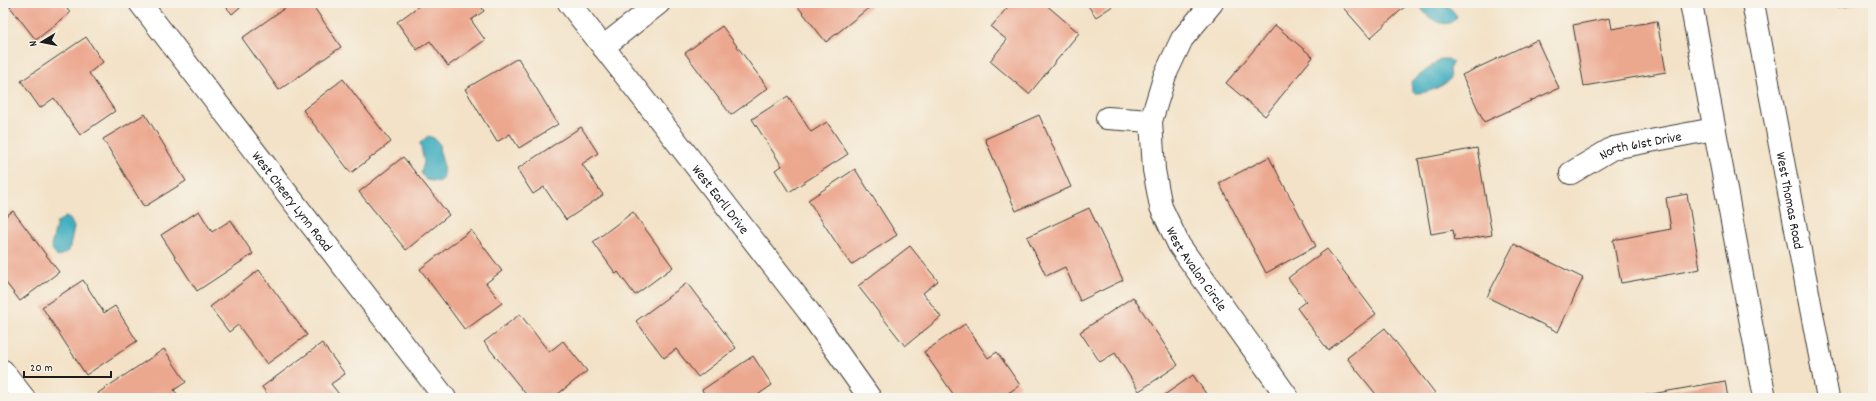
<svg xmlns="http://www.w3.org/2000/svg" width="1876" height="401" font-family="Dekko,sans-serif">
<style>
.water{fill:#43afc1;stroke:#30666e}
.building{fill:#eca78f}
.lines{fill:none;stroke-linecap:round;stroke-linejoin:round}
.minor-casing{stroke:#3c3a36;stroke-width:24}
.secondary-casing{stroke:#3c3a36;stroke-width:24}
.minor{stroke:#fff;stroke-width:22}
.secondary{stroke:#fff;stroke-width:22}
.labels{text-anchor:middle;stroke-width:3.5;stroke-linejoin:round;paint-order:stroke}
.street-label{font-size:14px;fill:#1c1c1c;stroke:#f7f3e8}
</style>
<rect width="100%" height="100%" fill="#f7f3e8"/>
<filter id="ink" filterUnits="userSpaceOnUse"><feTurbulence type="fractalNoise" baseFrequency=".025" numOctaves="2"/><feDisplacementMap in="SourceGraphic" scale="8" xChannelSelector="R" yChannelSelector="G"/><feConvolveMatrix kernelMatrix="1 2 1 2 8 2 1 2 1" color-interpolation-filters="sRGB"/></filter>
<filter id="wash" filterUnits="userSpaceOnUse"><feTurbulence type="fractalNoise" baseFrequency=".012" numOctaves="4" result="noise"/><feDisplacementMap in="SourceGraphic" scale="16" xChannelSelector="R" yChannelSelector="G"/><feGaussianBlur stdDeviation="0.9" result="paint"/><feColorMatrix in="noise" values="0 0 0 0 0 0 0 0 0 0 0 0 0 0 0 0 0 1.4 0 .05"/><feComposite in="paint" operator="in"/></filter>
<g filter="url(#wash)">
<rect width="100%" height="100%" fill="#f3e2c7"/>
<path class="water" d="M1419 3H1446L1457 16C1448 34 1422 16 1419 3Z
M1441 59H1448L1453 62 1449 69 1450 79C1443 87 1425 94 1415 93L1412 90 1411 82Z
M428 136 434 138 441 146 439 148 443 163 444 178 439 182 426 180 421 173 424 162 420 143Z
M66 217 70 219 74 227 69 251 57 257 51 247 57 222Z"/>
<g id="blocks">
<path class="building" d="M7 3H63L70 13 36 40Z
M223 3H245L232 14Z
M292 3H311L341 47 279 90 242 38Z
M423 3H479L484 11 471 20 485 40 448 66 430 41 417 50 397 22Z
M795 3H875L826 42Z
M1011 3H1044L1079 33 1029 94 990 61 1007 40 991 27Z
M1086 3H1117L1096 17Z
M1339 3H1409L1370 38Z
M1838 3H1861V4L1838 7Z
M1610 18 1612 29 1657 21 1666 72 1584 86 1573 25Z
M1275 25 1313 57 1265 116 1226 83Z
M722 26 768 88 731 115 685 53Z
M86 37 103 62 89 73 115 111 80 135 54 98 40 108 21 81Z
M1537 40 1559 88 1484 122 1462 75Z
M518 58 558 124 519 148 510 134 497 142 465 89Z
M343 79 391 142 351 173 303 110Z
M788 96 811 132 827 122 848 154 789 192 775 170 782 166 752 119Z
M145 114 186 181 144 207 103 139Z
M1039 115 1071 187 1016 211 985 139Z
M581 127 598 153 582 164 603 195 566 220 544 187 533 194 517 169Z
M1477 148 1492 235 1455 241 1453 230 1431 234 1418 159Z
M403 157 449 215 406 250 359 192Z
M1269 157 1316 246 1266 273 1219 183Z
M855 169 897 235 851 265 808 200Z
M1687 194 1700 269 1621 283 1613 240 1671 229 1666 198Z
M1089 208 1123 280 1080 301 1065 267 1046 276 1027 237Z
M13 211 59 272 20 301 3 279V218Z
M199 211 212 232 231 220 253 254 197 291 161 235Z
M633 212 673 267 635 295 618 272 616 274 593 242Z
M471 230 502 271 486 283 502 303 465 330 420 269Z
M1514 244 1583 278 1558 332 1487 297Z
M910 246 938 281 923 293 941 317 905 346 858 286Z
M1327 249 1376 314 1328 350 1297 308 1306 301 1288 278Z
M259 270 307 335 267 364 238 325 229 332 210 307Z
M83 280 104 313 115 306 137 341 86 375 42 307Z
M687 283 736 348 698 377 676 349 664 358 636 321Z
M1133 297 1178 365 1139 391 1115 353 1100 362 1080 332Z
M520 314 549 352 563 341 587 371 553 398H529L484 342Z
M965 324 988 358 997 352 1020 385 1001 398H956L924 352Z
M1385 328 1435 393 1429 398H1379L1347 358Z
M322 343 345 374 331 384 342 398H270L262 387Z
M164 349 186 382 174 390 180 398H101L98 393Z
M753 356 772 385 759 394 761 398H707L702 390Z
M1193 375 1209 398H1160Z
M1725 381 1728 398H1646V395Z"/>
</g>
</g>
<g filter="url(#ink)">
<use href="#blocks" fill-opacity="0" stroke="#3c3a36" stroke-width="1"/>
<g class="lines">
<defs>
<g id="minor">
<path id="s1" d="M140 3 445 398"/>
<path id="s2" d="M569 3 809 312 870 398"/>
<path id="s3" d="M1212 3 1182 39 1165 75 1151 121 1154 170 1161 207 1179 245 1288 398"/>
<path d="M1691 3 1765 398"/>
<path d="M603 47 659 3"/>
<path d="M1107 118 1151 121"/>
<path id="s4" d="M1571 173 1613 148 1714 129"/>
<path d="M3 371 24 398"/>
</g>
<g id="secondary">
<path id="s5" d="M1753 3 1828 398"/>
</g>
</defs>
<use href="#minor" class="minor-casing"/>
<use href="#secondary" class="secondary-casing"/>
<use href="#minor" class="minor"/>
<use href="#secondary" class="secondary"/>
</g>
</g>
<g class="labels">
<g class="street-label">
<text dy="5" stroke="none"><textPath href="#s4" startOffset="76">North 61st Drive</textPath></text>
<text dy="5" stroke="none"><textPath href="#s2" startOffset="248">West Earll Drive</textPath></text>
<text dy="5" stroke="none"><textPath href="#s5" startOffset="201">West Thomas Road</textPath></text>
<text dy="5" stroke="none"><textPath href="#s1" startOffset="250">West Cheery Lynn Road</textPath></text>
<text dy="5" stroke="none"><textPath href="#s3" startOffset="293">West Avalon Circle</textPath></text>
</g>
</g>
<rect width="1876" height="401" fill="none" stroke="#f7f3e8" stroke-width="16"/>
<g transform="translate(42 42) rotate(260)" stroke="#f7f3e8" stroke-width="3" paint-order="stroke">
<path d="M0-3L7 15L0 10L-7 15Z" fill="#1c1c1c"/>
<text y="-6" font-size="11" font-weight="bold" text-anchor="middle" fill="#1c1c1c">N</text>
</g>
<path d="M24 371v6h87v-6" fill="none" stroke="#1c1c1c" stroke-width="2"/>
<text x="30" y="371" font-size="12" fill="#1c1c1c" stroke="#f7f3e8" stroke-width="3" paint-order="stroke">20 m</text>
</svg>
